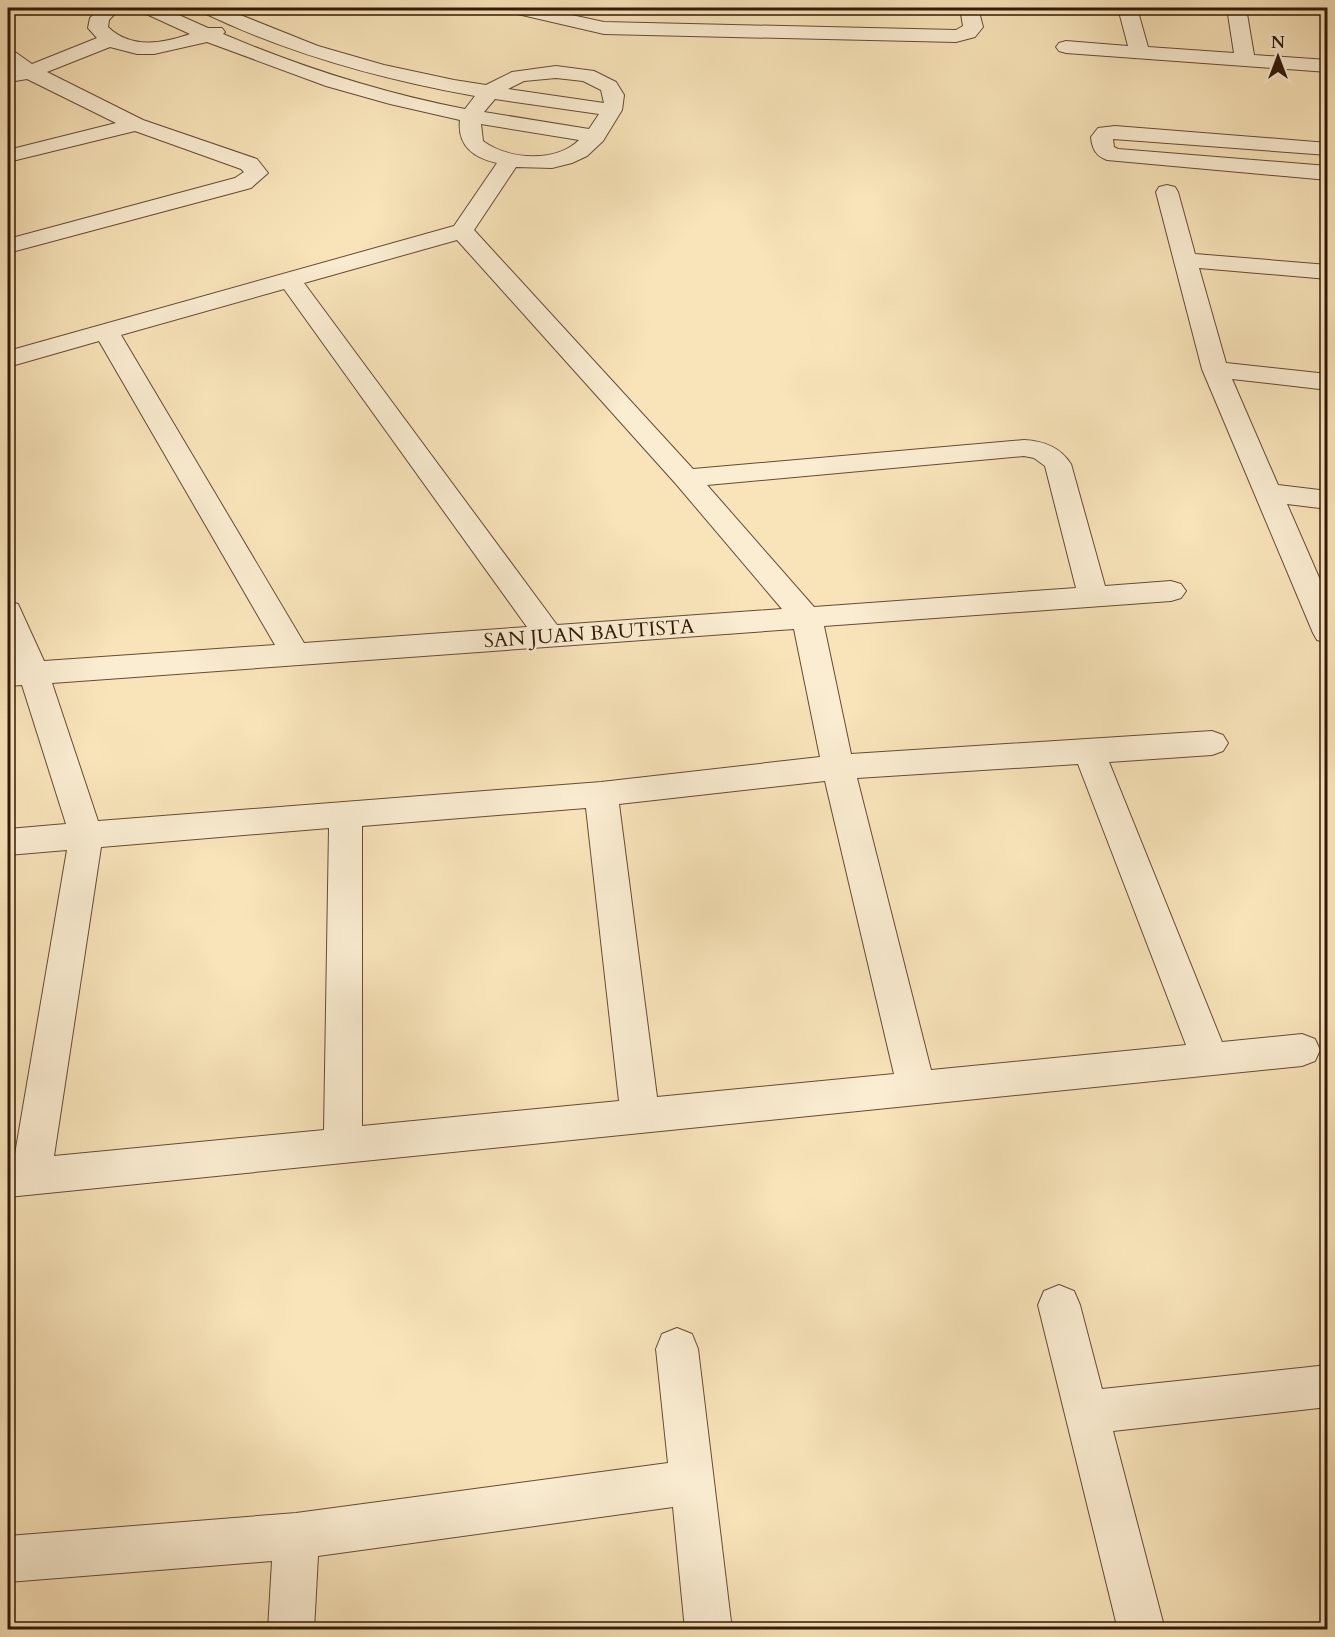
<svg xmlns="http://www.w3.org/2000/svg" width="1335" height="1637" font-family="Cardo,serif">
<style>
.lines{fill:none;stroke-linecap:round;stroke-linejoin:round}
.minor-casing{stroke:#644c34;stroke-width:2}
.minor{fill:#fbedd2;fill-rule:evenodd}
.labels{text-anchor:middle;stroke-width:4.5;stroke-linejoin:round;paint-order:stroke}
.street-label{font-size:20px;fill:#321907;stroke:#fbedd2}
</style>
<rect width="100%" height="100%" fill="#f9e4ba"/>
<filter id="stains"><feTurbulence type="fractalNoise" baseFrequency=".00333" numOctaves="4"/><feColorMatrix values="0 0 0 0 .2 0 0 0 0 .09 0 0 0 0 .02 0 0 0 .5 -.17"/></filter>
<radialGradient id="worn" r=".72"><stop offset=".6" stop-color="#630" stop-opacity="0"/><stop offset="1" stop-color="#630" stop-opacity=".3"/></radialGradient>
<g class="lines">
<defs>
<path id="minor" d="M100 8H120L109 20 108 27C131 49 162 44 190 34L142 12 139 8H163L208 28H222L225 32 223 34C301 67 382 93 465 109L475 96C381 79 289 54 202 12L199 8H223L318 46 384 65 454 80 486 85 512 72 556 66 594 71 616 82 624 95 622 110 603 141 587 156 572 163 552 168 516 167 474 230 693 469 1024 440C1044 441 1060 447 1071 464L1105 586 1171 581 1181 584 1186 591 1181 598 1171 601 824 626 851 754 1212 731 1223 735 1228 743 1223 751 1212 755 1109 762 1222 1042 1302 1034 1315 1039 1320 1050 1315 1061 1302 1066 8 1197V1161L14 1160 67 850 8 855V829L66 824 22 685 8 686V664H15L8 646V601L18 604 44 661 275 645 99 341 8 367V351L454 226 497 163C474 158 457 146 460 120L390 104 326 86 207 42 154 54H137L110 47 47 72 143 120 257 159 268 173 251 188 8 253V239L235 178 244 172 241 169 135 131 8 162V150L116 123 27 79 15 81 8 79V71L13 69 8 65V50L15 52 32 64 97 38 88 28 90 18ZM556 78 583 81 601 90 604 103 508 89 524 81ZM495 99 599 114 589 129 484 112ZM481 124 579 140C556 163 509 160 483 141ZM457 240 676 484 782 609 557 625 304 283ZM284 289 527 627 304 643 121 335ZM1024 456 1034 458 1045 466 1076 588 814 607 707 485ZM794 629 820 757 601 782 98 821 52 683ZM1078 764 1186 1045 931 1070 857 778ZM825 781 894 1074 657 1097 619 804ZM586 808 619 1101 362 1126V826ZM329 828 324 1130 54 1156 101 847Z
M506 8H539L604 22 956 30 963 26 960 8H978L983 27 975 37 956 42 604 34 509 12Z
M1118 8H1137L1148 47 1234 53 1227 8H1246L1254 55 1328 60V72L1066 53 1059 51 1056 47 1059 43 1066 41 1128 46Z
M1115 126 1328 143V155L1113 139 1114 147 1118 149 1328 166V180L1107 160C1096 156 1092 149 1091 137L1098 128Z
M1167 185 1175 187 1178 192 1195 254 1328 265V279L1199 268 1226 363 1328 374V390L1232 379 1278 485 1328 491V509L1287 504 1328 598V643L1317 640 1313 633 1202 369 1156 192 1159 187Z
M1059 1285 1074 1291 1080 1305 1102 1389 1328 1365V1407L1113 1431 1165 1630H1118L1038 1305 1044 1291Z
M677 1328 692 1334 698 1349 732 1630H685L673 1507 318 1556 314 1630H268L272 1561 8 1582V1536L296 1513 668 1463 656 1349 662 1334Z"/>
</defs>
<use href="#minor" class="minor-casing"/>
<use href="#minor" class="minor"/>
</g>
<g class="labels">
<g class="street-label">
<text transform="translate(589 633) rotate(-4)" y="7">SAN JUAN BAUTISTA</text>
</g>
</g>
<rect width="1335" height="1637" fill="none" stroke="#f9e4ba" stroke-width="30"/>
<rect x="9" y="9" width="1317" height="1619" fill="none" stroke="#321907" stroke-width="3"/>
<rect x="15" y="15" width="1305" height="1607" fill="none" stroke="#321907" stroke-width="1.5"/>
<g transform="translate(1278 57)" stroke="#fbedd2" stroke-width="4.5" paint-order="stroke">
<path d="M0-4.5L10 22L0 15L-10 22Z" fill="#321907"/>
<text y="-9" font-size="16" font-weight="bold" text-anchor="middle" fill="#321907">N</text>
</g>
<rect width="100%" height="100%" filter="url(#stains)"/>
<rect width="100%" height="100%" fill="url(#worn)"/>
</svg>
